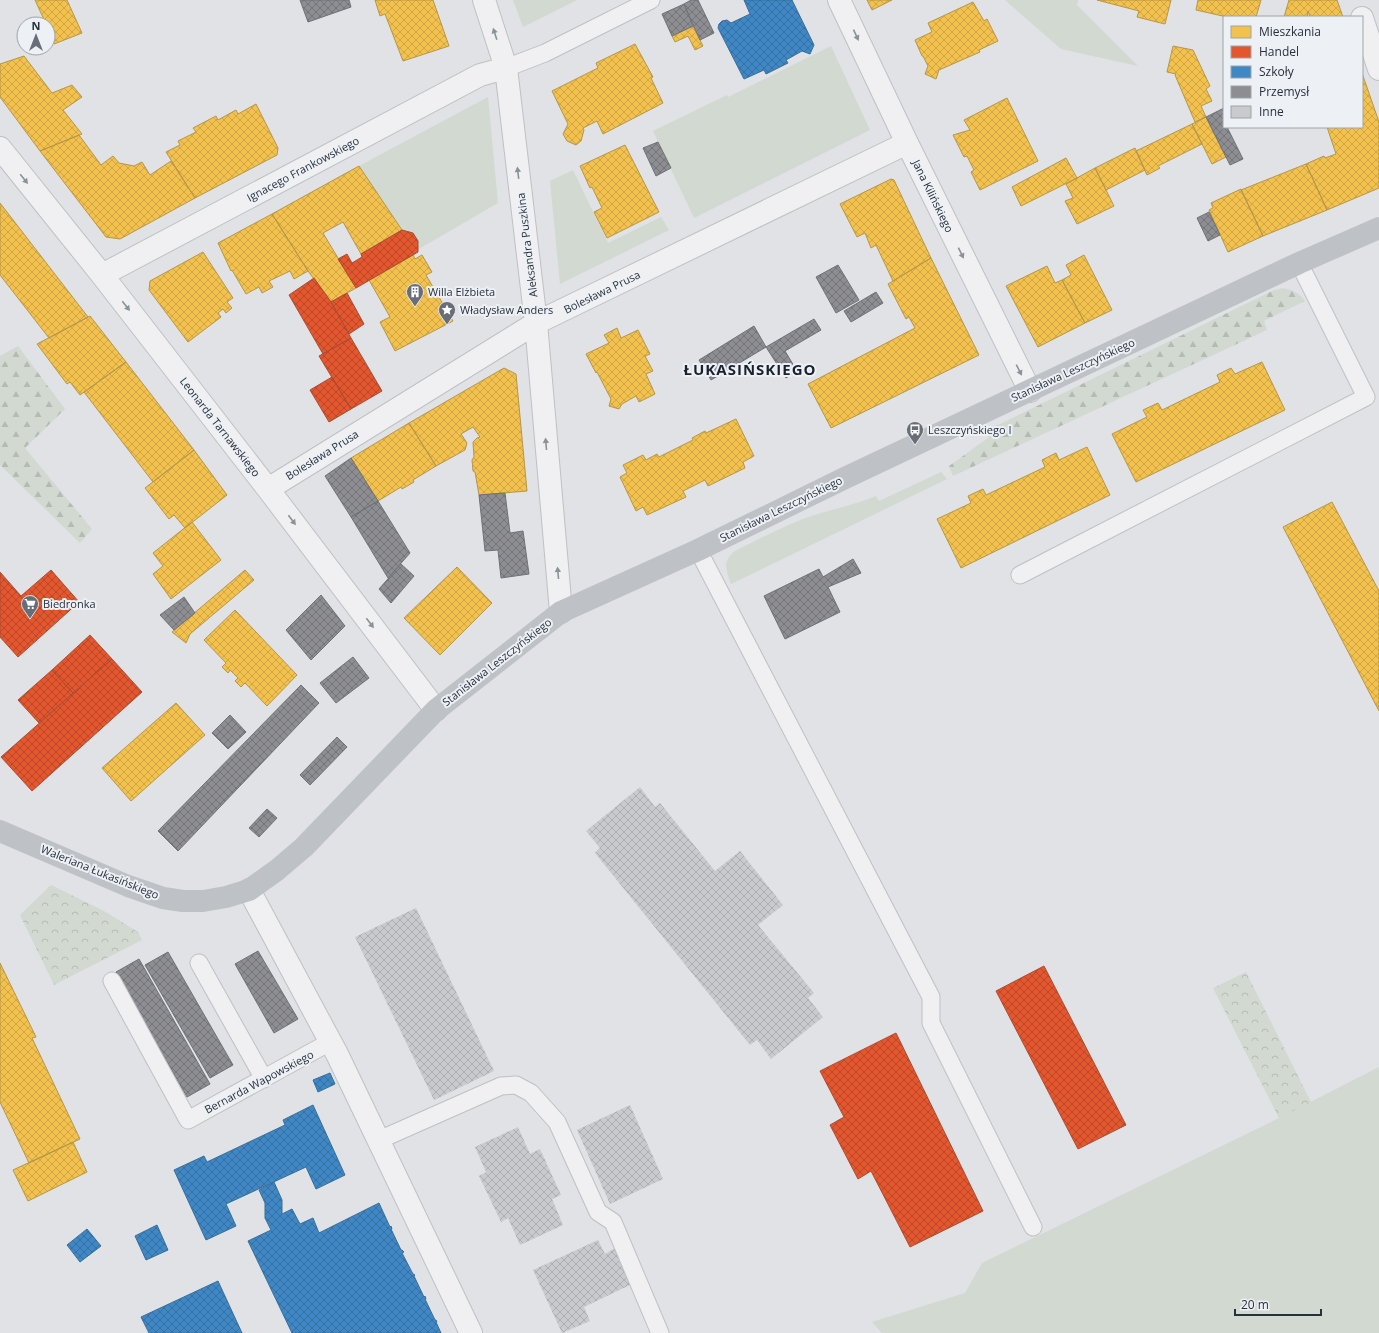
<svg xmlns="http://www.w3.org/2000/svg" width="1379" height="1333" font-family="'Open Sans',sans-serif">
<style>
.green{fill:#d1d9d0}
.forest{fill:url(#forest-firs)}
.park{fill:url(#park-crowns)}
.homes{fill:url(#homes-cross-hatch);stroke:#b59649}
.shops{fill:url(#shops-cross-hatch);stroke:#ac4b32}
.schools{fill:url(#schools-cross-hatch);stroke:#386e9c}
.industry{fill:url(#industry-cross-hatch);stroke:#6f7178}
.building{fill:url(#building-cross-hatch)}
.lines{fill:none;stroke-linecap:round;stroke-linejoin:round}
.lane-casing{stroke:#bec0c3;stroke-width:19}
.street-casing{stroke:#bec0c3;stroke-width:24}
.lane{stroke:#f0f0f2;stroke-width:17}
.street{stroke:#f0f0f2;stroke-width:22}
.secondary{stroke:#bec1c5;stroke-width:22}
.oneway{fill:#8c9098}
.labels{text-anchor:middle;stroke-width:4;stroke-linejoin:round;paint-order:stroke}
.street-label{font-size:11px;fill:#28303d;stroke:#edf1f5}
.poi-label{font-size:11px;fill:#28303d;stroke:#edf1f5;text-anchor:start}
.district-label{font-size:15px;font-weight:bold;letter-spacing:1px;fill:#1a212e;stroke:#edf1f5}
</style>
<defs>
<pattern id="forest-firs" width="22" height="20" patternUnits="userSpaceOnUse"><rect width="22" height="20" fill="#d1d9d0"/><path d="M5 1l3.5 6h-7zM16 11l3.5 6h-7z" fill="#b3bbb4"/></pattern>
<pattern id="park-crowns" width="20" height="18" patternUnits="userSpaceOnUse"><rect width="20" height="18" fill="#d1d9d0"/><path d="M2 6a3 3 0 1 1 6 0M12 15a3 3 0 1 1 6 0" fill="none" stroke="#b3bbb4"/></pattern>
<pattern id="homes-cross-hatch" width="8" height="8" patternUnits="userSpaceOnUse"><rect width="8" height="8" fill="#f2c14e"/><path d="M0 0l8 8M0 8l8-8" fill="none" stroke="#d0a645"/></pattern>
<pattern id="shops-cross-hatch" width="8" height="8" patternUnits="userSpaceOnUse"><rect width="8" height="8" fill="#e4572e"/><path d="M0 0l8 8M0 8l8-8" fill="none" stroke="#b94828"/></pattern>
<pattern id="schools-cross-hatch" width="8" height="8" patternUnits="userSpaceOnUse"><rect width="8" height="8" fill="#3f88c5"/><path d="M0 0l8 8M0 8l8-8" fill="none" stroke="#3570a1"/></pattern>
<pattern id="industry-cross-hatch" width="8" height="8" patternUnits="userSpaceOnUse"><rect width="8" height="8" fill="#8d8d92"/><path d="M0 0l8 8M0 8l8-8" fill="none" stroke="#737478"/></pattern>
<pattern id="building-cross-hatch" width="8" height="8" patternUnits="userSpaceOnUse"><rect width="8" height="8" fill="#c8cacd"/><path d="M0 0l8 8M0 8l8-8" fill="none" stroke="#acaeb1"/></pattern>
</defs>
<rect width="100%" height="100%" fill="#e0e2e5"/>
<path class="green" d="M513 0H577L523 27Z
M1005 0H1078L1077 5 1138 66 1061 49Z
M831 46 870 130 694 218 653 131 727 95 728 97Z
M488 97 498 203 417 250 402 230 359 166Z
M573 170 608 243 661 217 669 230 560 284 550 181Z
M941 472 947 479 731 584C726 570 722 561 735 551 760 539 785 525 811 516 833 509 855 505 876 496L879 501Z
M1379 1067V1333H882L872 1322 965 1293 982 1263 1279 1118Z"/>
<path class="forest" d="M1282 288C1293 290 1298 292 1305 301L1264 321 1267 330 953 476 949 466 988 438 994 427 1272 291Z
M18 346 65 409 25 448 92 529 80 543 0 465V356Z"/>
<path class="park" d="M51 885 104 911 138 932 142 940 54 985 20 915Z
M1246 972 1311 1102 1279 1118 1213 988Z"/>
<path class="homes" d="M35 0H67L82 33 54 44 48 29V24H46Z
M375 0H433L449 46 403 61 385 14 380 16Z
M867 0H892L872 10Z
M1097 0H1171L1165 24 1137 17 1139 11Z
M1198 0H1261L1256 17H1227L1196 10Z
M1289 0H1337L1343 17H1310L1308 11 1307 17H1284Z
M973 2 984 21 987 19 998 41 979 50 980 52 939 70 936 79 925 74 928 66 923 56H922L915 40 932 32 928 23Z
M693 26 703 46 695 50 688 36 675 42 672 36Z
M635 44 653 77 651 78 663 103 603 134 597 121 583 128 584 130 581 141 576 145 567 141 563 134 568 124 552 91 598 68 596 63Z
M1173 46 1193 50 1210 86 1206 89 1212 101 1201 106 1206 117 1195 122 1175 75 1176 74 1167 72Z
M24 56 52 93 72 85 82 97 63 110 82 134 40 151 0 97V64Z
M1362 73 1379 122V188L1327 210 1306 164 1324 156 1325 158 1336 154 1327 127H1362Z
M1007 98 1038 161 980 190 971 172 974 170 967 156 964 157 953 135 970 130 964 120Z
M256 104 278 148 277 155 195 198 166 152 180 145 178 141 196 132 193 128 216 116 218 120 236 110 238 114Z
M1206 117 1226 157 1212 164 1192 124Z
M1192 124 1202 144 1158 166 1160 168 1147 175 1136 151Z
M79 135 101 165 113 156 119 163 134 166 142 162 150 175 171 161 195 198 120 239 106 237 40 151Z
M625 145 659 212 607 238 594 212 602 208 592 187 590 188 580 166Z
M1135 148 1145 170 1106 190 1095 168Z
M1066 158 1077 178 1021 206 1012 187Z
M1306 164 1327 210 1263 236 1241 190Z
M359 166 402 230 361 254 343 222 323 233 356 288 331 302 308 271 272 214Z
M1095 168 1114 206 1077 224 1065 201 1073 198 1066 184Z
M891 179 894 180 931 258 893 281 876 245 871 248 865 233 857 237 840 204Z
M1241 189 1263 236 1228 252 1209 210 1213 208 1211 203Z
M0 203 88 317 49 338 0 275Z
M272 214 308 271 294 279 290 271 269 281 273 287 262 293 259 287 246 294 232 270 231 271 218 243Z
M203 252 233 298 227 302 232 308 226 313 223 309 218 313 221 317 188 342 149 290 150 281Z
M413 255 415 259 422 255 432 272 426 275 453 321 395 351 380 322 390 317 369 280Z
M1084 255 1112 310 1085 323 1062 280 1071 275 1066 265Z
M931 258 979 355 831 428 808 384 915 328 909 317 906 319 888 284Z
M1047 266 1055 283 1062 280 1085 323 1038 347 1006 286Z
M90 316 126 362 80 395 70 382 67 384 37 344Z
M617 328 621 338 638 330 650 354 645 356 653 371 646 374 655 394 639 402 636 396 622 404 619 409 609 406 611 399 597 372 596 373 586 354 609 343 604 335Z
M126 362 194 450 153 482 84 392Z
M1262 362 1285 410 1136 482 1112 434 1147 417 1143 410 1158 403 1162 410 1220 382 1217 375 1231 368 1235 374Z
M504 368 516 374 527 491 479 495 475 472 473 471 472 460 474 457 473 442 477 438 480 437 473 427 461 434 467 443 465 450 436 466 409 423Z
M736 419 754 456 743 462 745 468 708 486 705 480 683 491 686 497 647 515 643 507 636 511 620 477 627 473 623 465 643 455 646 460 657 454 659 457 693 440 692 438 705 431 706 433Z
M409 423 436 466 413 480 414 482 402 489 401 487 378 501 351 458Z
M1087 447 1110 495 961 568 937 519 971 503 968 496 983 489 986 495 1045 467 1042 460 1056 453 1059 460Z
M194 450 227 495 185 528 174 515 169 519 145 488Z
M1332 502 1379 591V711L1283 527Z
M192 522 221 560 171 599 153 574 163 566 153 553Z
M457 567 492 603 440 655 404 618Z
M245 570 254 580 190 634 186 643 172 632Z
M235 610 297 675 267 706 245 683 241 687 235 681 238 678 230 670 228 673 222 667 226 663 204 640Z
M176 703 205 735 131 801 102 768Z
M0 963 36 1037 32 1038 80 1139 29 1163 0 1102Z
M73 1142 87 1172 28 1201 13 1170Z"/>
<path class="shops" d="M402 230 413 233 418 241V252L356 288 338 259 347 254 352 263 362 257 361 254Z
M314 278 331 302 351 338 323 354 289 295Z
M347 293 364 324 349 334 331 302Z
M351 338 382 391 351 409 319 356Z
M332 377 351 409 329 422 310 390Z
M51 570 79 602 18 657 0 637V572L21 596Z
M90 635 112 659 73 693 52 670Z
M112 659 142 692 32 791 1 757Z
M52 670 73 693 39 723 18 700Z
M1044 966 1126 1125 1078 1149 996 991Z
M896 1033 983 1211 910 1247 871 1171 858 1179 830 1125 844 1117 820 1071Z"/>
<path class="schools" d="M744 0H792L814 45 810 54 802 51 786 60 788 63 766 74 764 70 744 79 718 28 719 24 722 21 727 20 731 23 750 14Z
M330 1073 335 1084 318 1092 313 1080Z
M313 1105 345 1175 316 1189 306 1167 226 1204 236 1226 206 1240 174 1170 204 1156 207 1162 285 1125 283 1120Z
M274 1182 282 1200V1214L292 1209 300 1224 313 1218 319 1233 379 1203 390 1227 391 1226 392 1229H391L401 1250H402L404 1252 402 1253 413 1274 415 1275 414 1276 424 1297 425 1296 426 1299H425L435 1320H436L437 1322H436L441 1333H292L248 1241 271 1230 265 1218V1203L259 1190Z
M157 1225 168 1250 146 1260 135 1236Z
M87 1229 101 1246 80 1262 67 1245Z
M218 1281 242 1333H149L141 1317Z"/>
<path class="industry" d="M300 0H349L351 7 308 22Z
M691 0H698L714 33 700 40 684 4Z
M684 4 693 26 672 36 662 14Z
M1224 108V127H1227L1243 159 1230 165 1206 117Z
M658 142 671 168 656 176 643 148Z
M1209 212 1220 235 1208 241 1197 218Z
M838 265 859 300 836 313 816 277Z
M876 292 883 303 851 322 844 311Z
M814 319 821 330 785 351 797 371 786 378 766 347Z
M754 326 766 347 711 380 699 360Z
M351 458 378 501 351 517 325 476Z
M505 493 510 533 523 531 529 574 501 578 498 550 485 551 479 495Z
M378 501 410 553 388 578 351 517Z
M853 559 861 573 828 587 840 612 785 639 764 596 819 569 823 577Z
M401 564 414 576 391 603 379 589Z
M321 595 345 626 311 660 286 630Z
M184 597 195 613 174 630 160 615Z
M353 657 369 678 336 703 320 683Z
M301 685 319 703 178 851 158 831Z
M230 715 246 732 228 749 212 733Z
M337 737 347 747 310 785 300 775Z
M267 809 277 818 259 837 249 828Z
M258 951 298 1019 274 1033 235 964Z
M168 952 233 1065 210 1078 145 965Z
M139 959 210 1084 187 1097 116 972Z"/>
<path class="building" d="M640 787 655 807 660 803 715 871 740 851 783 905 758 925 814 993 808 998 823 1017 771 1059 757 1040 750 1045 595 853 600 848 586 831Z
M416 908 494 1071 434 1100 355 937Z
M630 1105 663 1179 610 1204 577 1130Z
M518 1127 530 1154 540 1149 561 1195 552 1199 563 1225 520 1245 508 1218 501 1222 479 1176 486 1172 475 1147Z
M598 1240 605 1254 615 1248 632 1284 584 1307 590 1321 562 1333 533 1270Z"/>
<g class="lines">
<defs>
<path id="lane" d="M506 68 545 53 651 0
M698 550 931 997V1023L1033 1227
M1020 575 1366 397 1299 263
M199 963 264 1079
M112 981 188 1120 330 1042
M379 1140 501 1086 516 1085 531 1093 557 1122 598 1212 613 1222 660 1333"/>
<path id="street" d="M484 0 506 68 536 323 561 612
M839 0 907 143 1030 391
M1362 18 1379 69
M0 148 102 275 268 489 436 710
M102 275 480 75 506 68
M268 489 536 323 907 143
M249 890 337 1054 471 1333"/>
</defs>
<use href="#lane" class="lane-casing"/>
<use href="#street" class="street-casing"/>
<use href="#lane" class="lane"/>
<use href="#street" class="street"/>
<path class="secondary" d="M0 831 128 886 163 898 183 901H203L226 897 249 890 277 870 304 847 436 710 561 612 698 550 845 478 1299 263 1379 228"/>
</g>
<defs><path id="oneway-solid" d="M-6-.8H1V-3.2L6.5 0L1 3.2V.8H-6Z"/></defs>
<g class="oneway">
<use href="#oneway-solid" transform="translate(495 34) rotate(-108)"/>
<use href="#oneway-solid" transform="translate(856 35) rotate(65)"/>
<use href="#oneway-solid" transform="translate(518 173) rotate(-97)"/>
<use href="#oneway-solid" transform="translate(24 179) rotate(51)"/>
<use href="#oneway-solid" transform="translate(961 253) rotate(64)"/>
<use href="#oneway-solid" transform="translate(126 306) rotate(52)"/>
<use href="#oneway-solid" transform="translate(1019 370) rotate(63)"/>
<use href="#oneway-solid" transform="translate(546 444) rotate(-95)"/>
<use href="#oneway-solid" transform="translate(292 520) rotate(53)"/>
<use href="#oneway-solid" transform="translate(558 573) rotate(-95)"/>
<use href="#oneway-solid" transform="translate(370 623) rotate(53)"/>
</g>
<defs>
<symbol id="building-pin" viewBox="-11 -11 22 30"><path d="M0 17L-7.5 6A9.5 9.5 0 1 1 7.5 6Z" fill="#686e78" stroke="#edf1f5"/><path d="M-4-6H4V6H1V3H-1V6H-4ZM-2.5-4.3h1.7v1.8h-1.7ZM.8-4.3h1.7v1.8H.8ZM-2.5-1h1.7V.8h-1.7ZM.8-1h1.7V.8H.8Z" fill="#fff"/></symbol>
<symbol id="sight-pin" viewBox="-11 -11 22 30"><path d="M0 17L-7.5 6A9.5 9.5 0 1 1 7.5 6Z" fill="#686e78" stroke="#edf1f5"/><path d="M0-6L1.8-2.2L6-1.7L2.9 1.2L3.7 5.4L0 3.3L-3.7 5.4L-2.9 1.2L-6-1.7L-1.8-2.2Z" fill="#fff"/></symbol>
<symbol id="bus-pin" viewBox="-11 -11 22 30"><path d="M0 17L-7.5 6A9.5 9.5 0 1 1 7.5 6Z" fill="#686e78" stroke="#edf1f5"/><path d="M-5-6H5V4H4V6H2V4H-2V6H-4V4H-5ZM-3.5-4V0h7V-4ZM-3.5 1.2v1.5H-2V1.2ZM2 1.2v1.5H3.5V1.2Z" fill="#fff"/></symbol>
<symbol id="supermarket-pin" viewBox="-11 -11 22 30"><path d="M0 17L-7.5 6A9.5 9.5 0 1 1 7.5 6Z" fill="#686e78" stroke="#edf1f5"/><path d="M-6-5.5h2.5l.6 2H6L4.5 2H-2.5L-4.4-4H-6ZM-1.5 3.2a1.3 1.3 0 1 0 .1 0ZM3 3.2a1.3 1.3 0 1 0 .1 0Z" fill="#fff"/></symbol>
</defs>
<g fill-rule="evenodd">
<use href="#building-pin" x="405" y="282" width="20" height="27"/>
<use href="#sight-pin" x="437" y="300" width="20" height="27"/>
<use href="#bus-pin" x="905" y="420" width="20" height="27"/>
<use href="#supermarket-pin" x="20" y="594" width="20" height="27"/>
</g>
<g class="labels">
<g class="street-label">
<text transform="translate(303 169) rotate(-28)" y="4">Ignacego Frankowskiego</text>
<text transform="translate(933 196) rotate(64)" y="4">Jana Kilińskiego</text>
<text transform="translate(527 245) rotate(-97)" y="4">Aleksandra Puszkina</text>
<text transform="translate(602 292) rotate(-26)" y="4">Bolesława Prusa</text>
<text transform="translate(1073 370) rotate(-25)" y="4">Stanisława Leszczyńskiego</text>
<text transform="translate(220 427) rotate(52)" y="4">Leonarda Tarnawskiego</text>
<text transform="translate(322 455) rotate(-32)" y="4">Bolesława Prusa</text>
<text transform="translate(781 509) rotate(-26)" y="4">Stanisława Leszczyńskiego</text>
<text transform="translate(497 662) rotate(-38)" y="4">Stanisława Leszczyńskiego</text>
<text transform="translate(100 872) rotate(22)" y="4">Waleriana Łukasińskiego</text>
<text transform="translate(259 1082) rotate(-28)" y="4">Bernarda Wapowskiego</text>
</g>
<g class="poi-label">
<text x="428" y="296">Willa Elżbieta</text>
<text x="460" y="314">Władysław Anders</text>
<text x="928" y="434">Leszczyńskiego I</text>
<text x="43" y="608">Biedronka</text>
</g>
<g class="district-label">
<text x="750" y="375">ŁUKASIŃSKIEGO</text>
</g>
</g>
<rect x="1223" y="16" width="140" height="112" fill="#edf1f5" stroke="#9ea4ab"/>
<rect x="1231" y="26" width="20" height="12" fill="#f2c14e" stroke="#9ea4ab"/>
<text x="1259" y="36" font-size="12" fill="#28303d">Mieszkania</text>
<rect x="1231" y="46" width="20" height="12" fill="#e4572e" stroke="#9ea4ab"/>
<text x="1259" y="56" font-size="12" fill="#28303d">Handel</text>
<rect x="1231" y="66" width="20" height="12" fill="#3f88c5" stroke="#9ea4ab"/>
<text x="1259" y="76" font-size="12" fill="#28303d">Szkoły</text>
<rect x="1231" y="86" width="20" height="12" fill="#8d8d92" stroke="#9ea4ab"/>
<text x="1259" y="96" font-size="12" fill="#28303d">Przemysł</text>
<rect x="1231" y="106" width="20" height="12" fill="#c8cacd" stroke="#9ea4ab"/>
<text x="1259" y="116" font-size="12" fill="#28303d">Inne</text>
<g transform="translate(36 36)"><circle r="19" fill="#edf1f5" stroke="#9ea4ab"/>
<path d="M0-3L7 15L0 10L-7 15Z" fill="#686e78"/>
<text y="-6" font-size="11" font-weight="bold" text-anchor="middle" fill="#28303d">N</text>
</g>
<path d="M1235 1309v6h86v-6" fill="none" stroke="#28303d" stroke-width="2"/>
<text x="1241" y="1309" font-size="12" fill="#28303d" stroke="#edf1f5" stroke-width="3" paint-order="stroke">20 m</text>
</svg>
